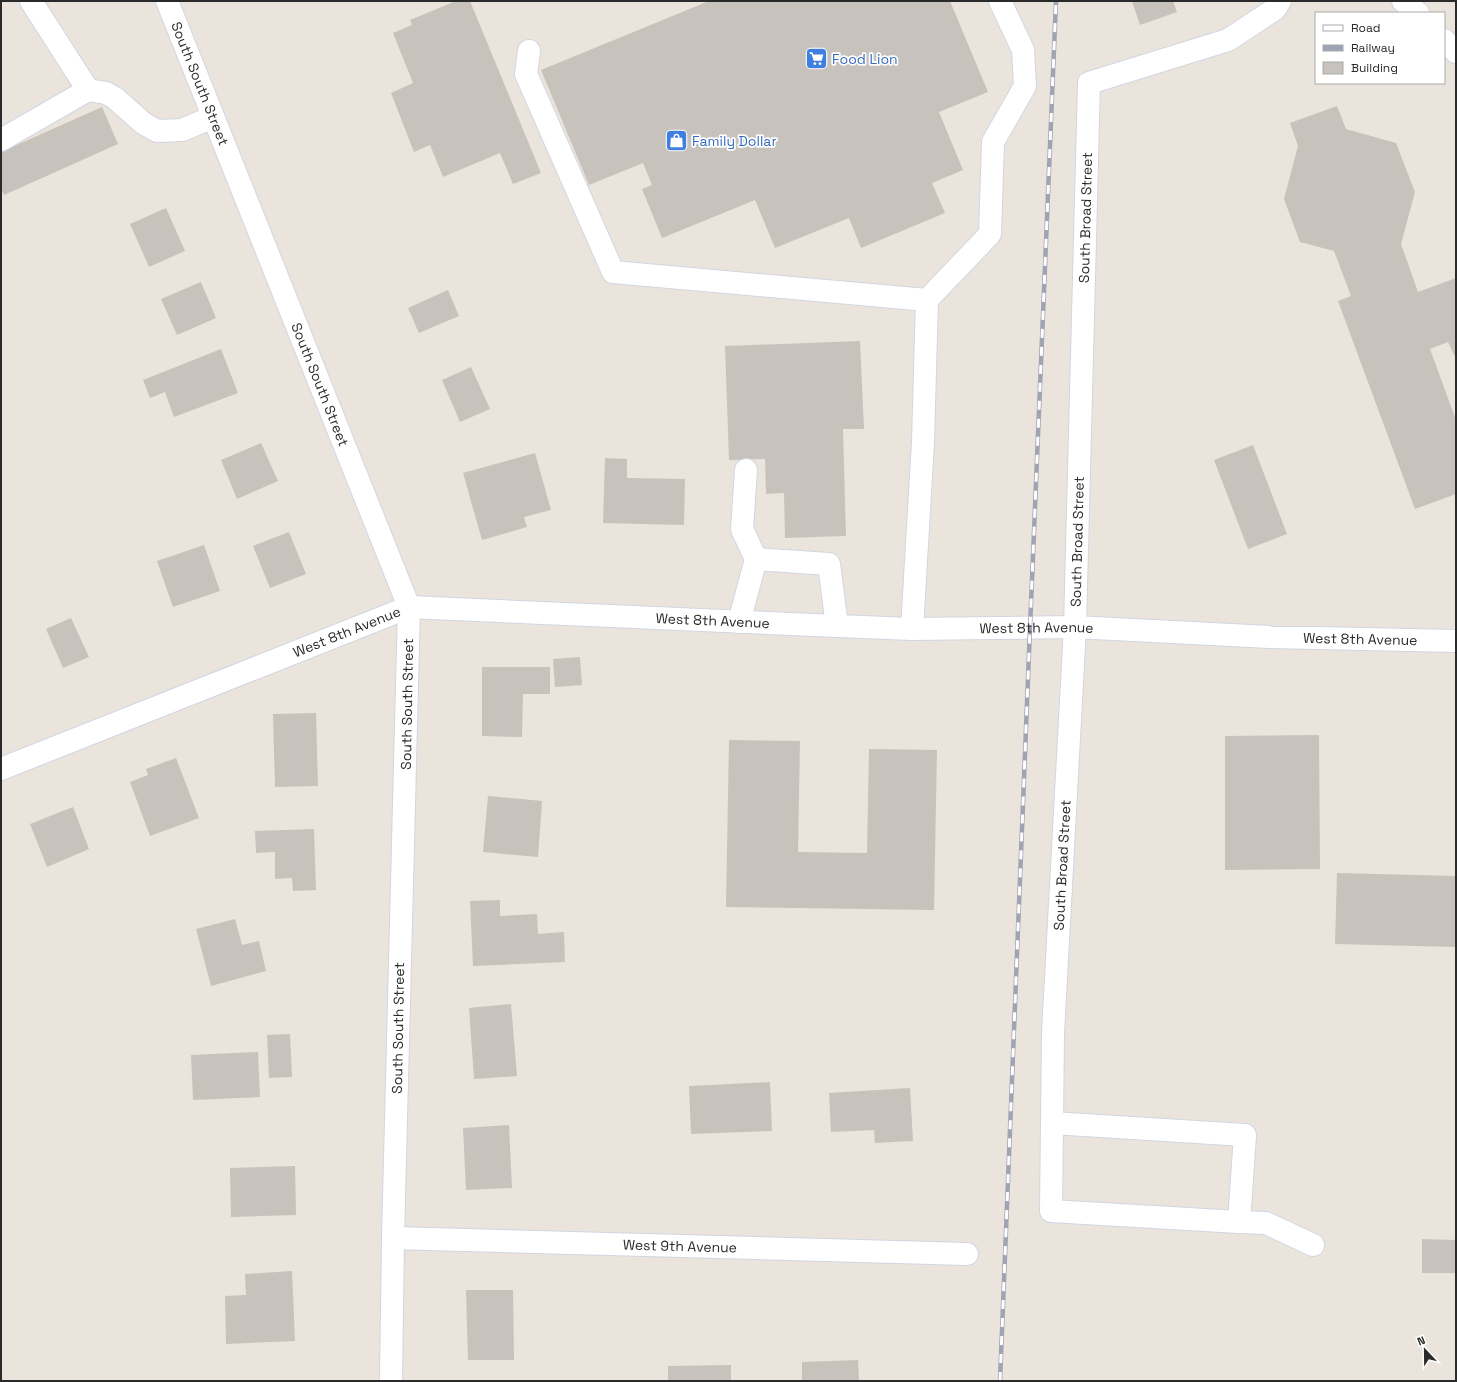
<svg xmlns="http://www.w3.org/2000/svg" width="1457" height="1382" font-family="'Space Grotesk',sans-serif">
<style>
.building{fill:#c7c2bb}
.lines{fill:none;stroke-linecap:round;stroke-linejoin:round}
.minor-casing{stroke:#d1d6e2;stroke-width:24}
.minor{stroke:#fff;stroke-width:22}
.rail-casing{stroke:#9fa3b3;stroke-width:4.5}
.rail{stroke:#fff;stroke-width:3;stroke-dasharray:9;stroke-linecap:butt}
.labels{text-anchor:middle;stroke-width:3.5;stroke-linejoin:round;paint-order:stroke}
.shop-label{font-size:14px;fill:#366cbe;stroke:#fff;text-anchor:start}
.street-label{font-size:14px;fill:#2a2a2a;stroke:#fff}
</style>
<rect width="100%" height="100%" fill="#ebe4dc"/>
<path class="building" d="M456 1H470L541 173 513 184 500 153 443 177 430 145 414 152 391 93 413 83 393 33 412 25 410 20Z
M709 1H950L988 92 939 112 963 170 932 183 945 213 861 248 849 218 775 248 755 200 662 238 642 189 652 185 643 163 589 185 541 70Z
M1132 1H1173L1177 12 1140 25Z
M1337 106 1346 129 1396 143 1415 192 1401 244 1418 292 1456 278V354L1454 355 1448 342 1430 349 1456 420V494L1415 509 1338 301 1351 296 1334 251 1300 242 1284 199 1298 146 1290 123Z
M102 107 118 144 4 195 1 189V152Z
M166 208 185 251 149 267 130 224Z
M201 282 216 318 177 335 161 299Z
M448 290 459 316 419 333 408 308Z
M860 341 864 429H843L846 536 785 538 784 493 766 494 765 459 729 460 725 346Z
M221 349 238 393 174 417 165 392 150 398 143 380Z
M471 367 490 409 460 422 442 380Z
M261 443 278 481 237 499 221 460Z
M1253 445 1287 534 1248 549 1214 460Z
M535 453 551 510 524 517 527 527 482 540 463 473Z
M605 458 627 459V478L685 479 684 525 603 523Z
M289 532 306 574 270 588 253 546Z
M204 545 220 591 173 607 157 561Z
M71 618 89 657 63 668 46 629Z
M580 657 582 685 555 687 553 659Z
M482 667H550V694H523L522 737 482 736Z
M316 713 318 786 275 787 273 714Z
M1319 735 1320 869 1225 870V736Z
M729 740 800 741 798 852 867 853 869 749 937 750 934 910 726 907Z
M176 758 199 818 150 836 130 782 148 775 146 769Z
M488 796 542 801 538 857 483 852Z
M73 807 89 849 47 867 30 824Z
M314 829 316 890 293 891 292 878 275 879V852L256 853 255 831Z
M1337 873 1456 876V947L1335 944Z
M500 900V916L537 914 538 934 564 932 565 962 473 966 470 901Z
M235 919 242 945 259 941 266 971 211 986 196 929Z
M511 1004 517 1076 474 1079 469 1008Z
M290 1034 292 1077 269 1078 267 1035Z
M258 1052 260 1097 193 1100 191 1055Z
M770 1082 772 1131 691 1134 689 1086Z
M910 1088 913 1141 875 1143 874 1130 831 1132 829 1093Z
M509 1125 512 1188 466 1190 463 1128Z
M295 1166 296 1215 231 1217 230 1168Z
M1422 1239 1456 1240V1273H1422Z
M292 1271 295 1341 226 1344 225 1296 246 1295 245 1274Z
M466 1290H513L514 1360H468Z
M858 1360 859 1381H802V1362Z
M731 1365V1381H668V1366Z"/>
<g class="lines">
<defs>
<g id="minor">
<path d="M31 1 88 90"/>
<path id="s1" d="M167 1 409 607 393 1238 391 1381"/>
<path d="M1403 1 1418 13"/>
<path d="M1444 40 1456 52"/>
<path d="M529 51 526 74 613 272 927 300 990 234 993 142 1025 86 1023 50 1000 1"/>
<path d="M1 140 88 90 106 93 115 98 143 123 157 131 182 130 213 117"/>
<path d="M746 470 742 529 756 559"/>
<path d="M739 622 756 559 829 564 837 626"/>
<path d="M912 629 923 442 927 300"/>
<path id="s2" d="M1 769 409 607 837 626 912 629 1075 627 1270 637 1456 641"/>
<path id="s3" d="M1052 1123 1245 1135 1239 1222 1051 1211 1053 1033 1075 627 1089 83 1228 40 1275 9 1280 1"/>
<path d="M1239 1222 1266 1223 1313 1245"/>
<path id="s4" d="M393 1238 967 1254"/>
</g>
</defs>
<use href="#minor" class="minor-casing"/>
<use href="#minor" class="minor"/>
<defs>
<path id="rail" d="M1000 1381 1030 628 1056 1"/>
</defs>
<use href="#rail" class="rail-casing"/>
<use href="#rail" class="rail"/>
</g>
<defs>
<symbol id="supermarket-square" viewBox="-11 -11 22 22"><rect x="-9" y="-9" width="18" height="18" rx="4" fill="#3f7fe0" stroke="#fff"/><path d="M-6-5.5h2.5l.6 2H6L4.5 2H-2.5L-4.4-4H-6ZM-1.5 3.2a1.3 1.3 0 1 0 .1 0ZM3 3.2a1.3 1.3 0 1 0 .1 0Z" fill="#fff"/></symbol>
<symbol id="shop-square" viewBox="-11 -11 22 22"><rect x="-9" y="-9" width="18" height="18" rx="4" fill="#3f7fe0" stroke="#fff"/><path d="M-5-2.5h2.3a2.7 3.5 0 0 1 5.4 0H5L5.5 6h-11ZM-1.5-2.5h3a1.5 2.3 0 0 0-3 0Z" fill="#fff"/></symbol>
</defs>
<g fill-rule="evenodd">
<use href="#supermarket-square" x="804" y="46" width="25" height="25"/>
<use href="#shop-square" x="664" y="128" width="25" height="25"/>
</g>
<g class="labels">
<g class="shop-label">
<text x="832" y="64">Food Lion</text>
<text x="692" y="146">Family Dollar</text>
</g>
<g class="street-label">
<text dy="5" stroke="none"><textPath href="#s1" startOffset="89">South South Street</textPath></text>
<text dy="5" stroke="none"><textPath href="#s3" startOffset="1463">South Broad Street</textPath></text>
<text dy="5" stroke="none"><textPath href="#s1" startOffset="413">South South Street</textPath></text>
<text dy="5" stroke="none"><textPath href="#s3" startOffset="1139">South Broad Street</textPath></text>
<text dy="5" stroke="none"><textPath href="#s2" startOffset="743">West 8th Avenue</textPath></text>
<text dy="5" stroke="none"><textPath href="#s2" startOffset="1067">West 8th Avenue</textPath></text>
<text dy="5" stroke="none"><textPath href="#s2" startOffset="372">West 8th Avenue</textPath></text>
<text dy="5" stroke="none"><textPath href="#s2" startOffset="1391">West 8th Avenue</textPath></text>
<text transform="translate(407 704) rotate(-89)" y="5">South South Street</text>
<text dy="5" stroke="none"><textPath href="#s3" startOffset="815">South Broad Street</textPath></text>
<text transform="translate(398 1028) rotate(-89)" y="5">South South Street</text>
<text dy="5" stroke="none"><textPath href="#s4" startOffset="287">West 9th Avenue</textPath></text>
</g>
</g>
<rect width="1457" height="1382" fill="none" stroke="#2a2a2a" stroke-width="4"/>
<rect x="1315" y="12" width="130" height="72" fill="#ffffff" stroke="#aaaaaa"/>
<rect x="1323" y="25" width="20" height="6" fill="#ffffff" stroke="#aaaaaa"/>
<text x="1351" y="32" font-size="12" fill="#2a2a2a">Road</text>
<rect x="1323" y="45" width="20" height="6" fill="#9fa3b3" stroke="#aaaaaa"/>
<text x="1351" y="52" font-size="12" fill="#2a2a2a">Railway</text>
<rect x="1323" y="62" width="20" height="12" fill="#c7c2bb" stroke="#aaaaaa"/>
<text x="1351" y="72" font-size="12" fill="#2a2a2a">Building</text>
<g transform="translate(1425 1350) rotate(338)" stroke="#ffffff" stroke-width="3" paint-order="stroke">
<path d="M0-3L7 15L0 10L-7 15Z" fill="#2a2a2a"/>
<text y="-6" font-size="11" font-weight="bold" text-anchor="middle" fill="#2a2a2a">N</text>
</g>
</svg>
